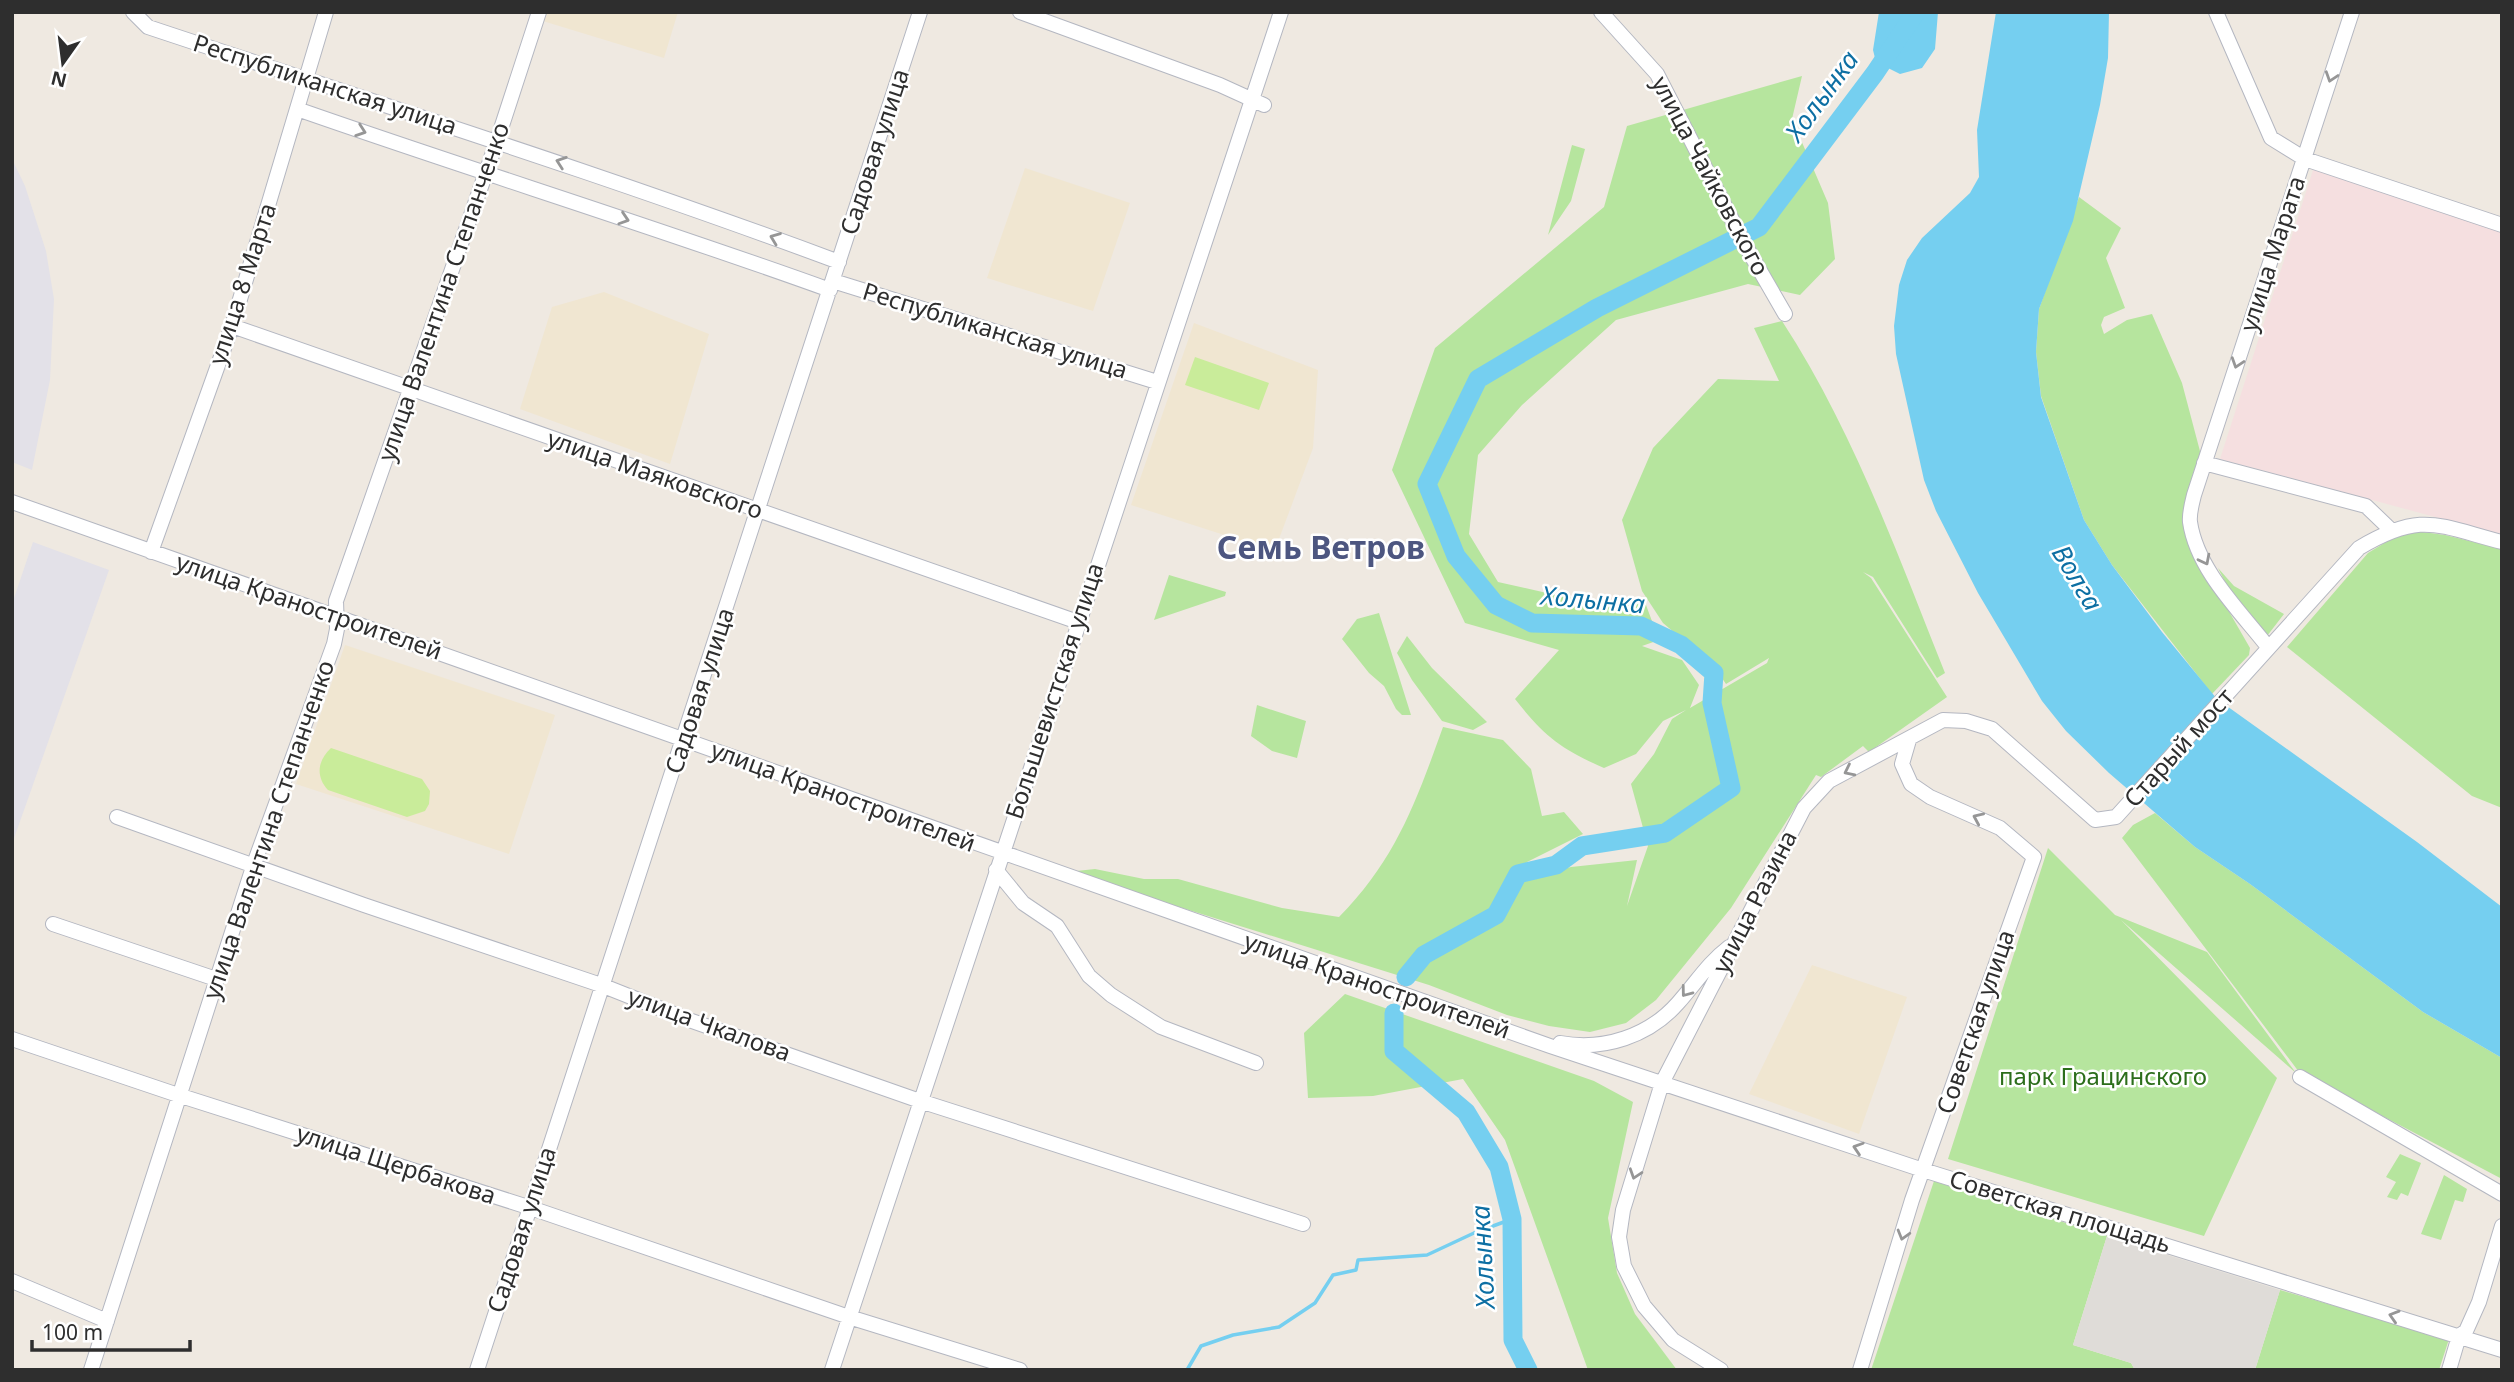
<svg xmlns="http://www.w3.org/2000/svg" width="2514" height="1382" font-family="'Noto Sans',sans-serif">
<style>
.industrial{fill:#e3e1e8}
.education{fill:#f0e6d1}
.medical{fill:#f5dfe0}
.green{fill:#b6e59e}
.pitch{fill:#c9ec9a}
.plaza{fill:#dfdcd8}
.water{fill:#75cff0}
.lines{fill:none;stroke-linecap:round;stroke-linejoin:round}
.stream{stroke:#75cff0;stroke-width:3.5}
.river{stroke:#75cff0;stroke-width:19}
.minor-casing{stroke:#b4b7c1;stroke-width:16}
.minor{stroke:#fff;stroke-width:14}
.oneway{stroke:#969696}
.labels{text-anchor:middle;stroke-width:5;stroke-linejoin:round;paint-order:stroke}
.street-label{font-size:24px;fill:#2e2e2e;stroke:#fff}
.park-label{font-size:24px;fill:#2c6e1b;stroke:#fff}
.water-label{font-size:26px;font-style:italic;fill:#0d6fa3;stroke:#fff}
.district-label{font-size:32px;font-weight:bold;fill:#4d5680;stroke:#fff}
</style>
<rect width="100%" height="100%" fill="#efe9e1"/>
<path class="industrial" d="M12 159 25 186 46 251 54 299 50 380 32 470 12 462Z
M33 542 109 570 12 844V604Z"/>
<path class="education" d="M534 12H678L664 58 533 18Z
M1025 168 1130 203 1093 311 987 278Z
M604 292 709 334 670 464 520 409 552 307Z
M1194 323 1318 370 1313 448 1276 547 1246 542 1131 505Z
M345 645 555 715 509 854 296 784Z
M1812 965 1907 997 1859 1134 1749 1094Z"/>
<path class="medical" d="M2314 167 2502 229V535L2220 459Z"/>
<path class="green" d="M1802 76 1792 119 1828 203 1835 259 1800 295 1748 284 1616 320 1522 405 1478 455 1469 534 1498 582 1560 596 1646 605 1659 640 1642 646 1682 660 1699 685 1690 708 1767 663 1769 658 1726 684 1713 665 1663 623 1642 591 1622 520 1653 448 1718 379 1779 381 1754 328 1782 321C1853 430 1897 553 1945 673L1937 678 1873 577 1863 572 1871 578 1947 697 1869 752 1863 746 1821 777 1816 775 1731 908 1656 1000 1626 1023 1590 1032 1549 1026 1507 1015 1429 985 1067 872 1095 869 1144 879H1178L1282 908 1339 917C1396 859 1416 802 1443 727L1503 740 1531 769 1542 816 1564 812 1583 834 1527 862 1498 896 1495 921 1520 879 1571 867 1637 860 1627 906 1648 846 1631 784 1654 754 1672 719 1686 710 1663 721 1636 754 1604 768C1561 749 1544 736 1515 699L1559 650 1465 623 1392 470 1435 348 1604 207 1627 126Z
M1572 145 1585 149 1571 201 1548 235Z
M2079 197 2121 228 2106 258 2125 308 2104 317 2101 325 2104 334 2127 320 2152 314 2182 383 2201 455 2193 549 2250 648 2249 655 2212 694 2112 565 2084 520 2041 396 2036 352 2039 309Z
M2415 531 2445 535 2502 549V808L2472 796 2287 647 2368 553 2396 536Z
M2218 568 2234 586 2284 614 2267 636 2230 592Z
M1169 575 1226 592 1225 596 1154 620Z
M1379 613 1411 715H1402L1396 709 1384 686 1369 673 1342 639 1357 619Z
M1407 636 1432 668 1487 722 1473 730 1442 721 1412 680 1397 653Z
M1257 705 1306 721 1297 758 1272 751 1251 736Z
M2155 813 2195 847 2250 884 2423 1012 2502 1058V1179L2299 1072 2122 838 2133 825Z
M2048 848 2115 915 2207 952 2296 1073 2121 920 2277 1078 2204 1236 1948 1159Z
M1345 994 1594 1081 1633 1102 1608 1218 1617 1273 1635 1314 1677 1370H1588L1505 1140 1463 1079 1373 1096 1308 1098 1304 1033Z
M2400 1154 2421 1163 2408 1196 2401 1193 2397 1200 2387 1197 2396 1182 2386 1177Z
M2444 1175 2467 1189 2463 1202 2455 1200 2441 1240 2421 1234Z
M1934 1181 2107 1236 2073 1345 2131 1363 2135 1370H1871Z
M2280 1290 2449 1339 2439 1370H2255Z"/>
<path class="pitch" d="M1195 357 1269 383 1259 410 1185 385Z
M331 748 422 779 430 791 429 804 425 811 407 817 328 790C315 776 318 760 331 748Z"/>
<path class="plaza" d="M2107 1236 2280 1290 2255 1370H2135L2131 1363 2073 1345Z"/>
<path class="water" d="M1879 12H1938L1935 49 1922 68 1900 74 1876 62 1873 50Z
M1996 12H2109L2108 58 2100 105 2073 221 2039 309 2036 352 2041 397 2084 520 2112 565 2162 632 2217 699 2417 842 2502 907V1058L2423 1012 2250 884 2195 847 2109 773 2066 731 2042 701 1978 593 1936 511 1924 480 1896 354 1894 326 1899 285 1907 260 1922 238 1970 193 1979 177 1977 130Z"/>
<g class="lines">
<path class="stream" d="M1187 1370 1201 1346 1233 1335 1279 1327 1315 1303 1333 1275 1356 1270 1358 1260 1427 1255 1474 1233 1512 1219"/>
<path class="river" d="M1406 977 1424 955 1496 915 1518 874 1556 865 1582 846 1665 833 1731 788 1712 703 1714 673 1681 645 1641 626 1532 623 1496 605 1456 556 1427 484 1478 379 1597 308 1759 227 1875 73 1916 12
M1394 1013V1051L1466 1112 1499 1167 1512 1219 1513 1340 1528 1370"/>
<defs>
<path id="minor" d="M133 12 148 27C379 104 611 177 839 262
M1020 12 1220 85 1264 105
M1601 12 1657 74 1744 243 1785 314
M2216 12 2271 138 2305 159 2502 225
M297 109C474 171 653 226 830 290
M833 281 1157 382
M232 326 1078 622
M2204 463 2366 506 2390 529
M12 502 1550 1046 1923 1170 2502 1350
M151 552 232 326 326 12
M2268 647C2240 611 2197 570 2190 522 2189 514 2192 503 2194 495L2352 12
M117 817 364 905 601 985 689 1020 920 1101 1303 1224
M996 870 1023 903 1057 926 1089 976 1111 995 1161 1027 1256 1063
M53 924 216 979
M12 1039 178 1095 528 1207 849 1317 1020 1370
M1560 1043C1604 1051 1649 1036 1678 1003 1696 983 1708 963 1729 947
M2300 1077 2502 1194
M12 1281 107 1321
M91 1370 254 864 334 644 337 629 336 601 497 141 539 12
M477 1370 920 12
M832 1370 1281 12
M1721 1370 1673 1340 1644 1306 1624 1266 1619 1237 1623 1210 1662 1083 1804 808 1829 781 1943 720 1966 721 1992 729 2095 820 2116 817 2359 548C2421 511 2436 525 2502 542
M1860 1370 1912 1200 2034 857 2000 828 1930 797 1911 784 1902 764 1909 740
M2449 1370 2459 1336 2466 1331 2479 1302 2502 1226"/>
</defs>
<use href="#minor" class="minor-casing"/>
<use href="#minor" class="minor"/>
</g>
<defs><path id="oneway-chevron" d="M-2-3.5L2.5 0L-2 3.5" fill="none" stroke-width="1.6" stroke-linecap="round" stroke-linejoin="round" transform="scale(1.75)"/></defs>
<g class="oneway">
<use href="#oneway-chevron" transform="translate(2331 77) rotate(108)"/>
<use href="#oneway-chevron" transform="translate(361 131) rotate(19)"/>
<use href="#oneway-chevron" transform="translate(561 162) rotate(-161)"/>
<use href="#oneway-chevron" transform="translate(624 219) rotate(18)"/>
<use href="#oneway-chevron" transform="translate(775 238) rotate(-159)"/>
<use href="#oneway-chevron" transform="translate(2237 363) rotate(108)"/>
<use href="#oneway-chevron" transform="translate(2205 560) rotate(63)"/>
<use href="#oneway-chevron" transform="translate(1849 771) rotate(154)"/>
<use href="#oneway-chevron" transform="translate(1978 818) rotate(-156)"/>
<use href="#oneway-chevron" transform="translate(1686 992) rotate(127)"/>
<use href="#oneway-chevron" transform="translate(1858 1148) rotate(-162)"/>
<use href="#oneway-chevron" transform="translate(1635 1174) rotate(108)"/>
<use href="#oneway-chevron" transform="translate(1903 1235) rotate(106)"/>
<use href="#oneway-chevron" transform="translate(2394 1316) rotate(-163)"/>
</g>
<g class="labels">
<g class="street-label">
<text transform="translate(325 85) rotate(18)" y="8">Республиканская улица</text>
<text transform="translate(875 152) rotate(-72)" y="8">Садовая улица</text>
<text transform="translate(1710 176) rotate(62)" y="8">улица Чайковского</text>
<text transform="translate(2273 254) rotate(-72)" y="8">улица Марата</text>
<text transform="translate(243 284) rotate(-72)" y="8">улица 8 Марта</text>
<text transform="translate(444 292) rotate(-71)" y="8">улица Валентина Степанченко</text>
<text transform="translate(995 331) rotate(17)" y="8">Республиканская улица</text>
<text transform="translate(655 475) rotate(19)" y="8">улица Маяковского</text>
<text transform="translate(309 607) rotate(19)" y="8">улица Краностроителей</text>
<text transform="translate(700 691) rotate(-72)" y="8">Садовая улица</text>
<text transform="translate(1055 691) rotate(-72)" y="8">Большевистская улица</text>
<text transform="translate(2179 748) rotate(-48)" y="8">Старый мост</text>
<text transform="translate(843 797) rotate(20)" y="8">улица Краностроителей</text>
<text transform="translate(269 830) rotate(-71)" y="8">улица Валентина Степанченко</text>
<text transform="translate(1755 902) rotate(-63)" y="8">улица Разина</text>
<text transform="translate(1377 986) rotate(19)" y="8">улица Краностроителей</text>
<text transform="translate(1976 1022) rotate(-71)" y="8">Советская улица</text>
<text transform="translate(709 1025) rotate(20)" y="8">улица Чкалова</text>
<text transform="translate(396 1165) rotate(18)" y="8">улица Щербакова</text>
<text transform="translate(2060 1212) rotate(17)" y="8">Советская площадь</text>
<text transform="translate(522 1230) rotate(-72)" y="8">Садовая улица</text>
</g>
<g class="park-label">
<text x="2103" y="1085">парк Грацинского</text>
</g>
<g class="water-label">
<text transform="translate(1822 96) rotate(-54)" y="9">Холынка</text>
<text transform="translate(2077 578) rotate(59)" y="9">Волга</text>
<text transform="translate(1593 600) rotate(5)" y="9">Холынка</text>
<text transform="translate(1483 1257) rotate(-93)" y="9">Холынка</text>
</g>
<g class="district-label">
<text x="1321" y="559">Семь Ветров</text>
</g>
</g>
<rect width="2514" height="1382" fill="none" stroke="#2e2e2e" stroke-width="28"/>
<g transform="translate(63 63) rotate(194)" stroke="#ffffff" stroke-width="5" paint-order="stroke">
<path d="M0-5L12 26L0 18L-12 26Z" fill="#2e2e2e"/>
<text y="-10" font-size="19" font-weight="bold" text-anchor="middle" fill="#2e2e2e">N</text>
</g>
<path d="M32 1340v10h158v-10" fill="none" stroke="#2e2e2e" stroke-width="3.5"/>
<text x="42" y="1340" font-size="21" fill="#2e2e2e" stroke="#ffffff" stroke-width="5" paint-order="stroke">100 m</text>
</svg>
